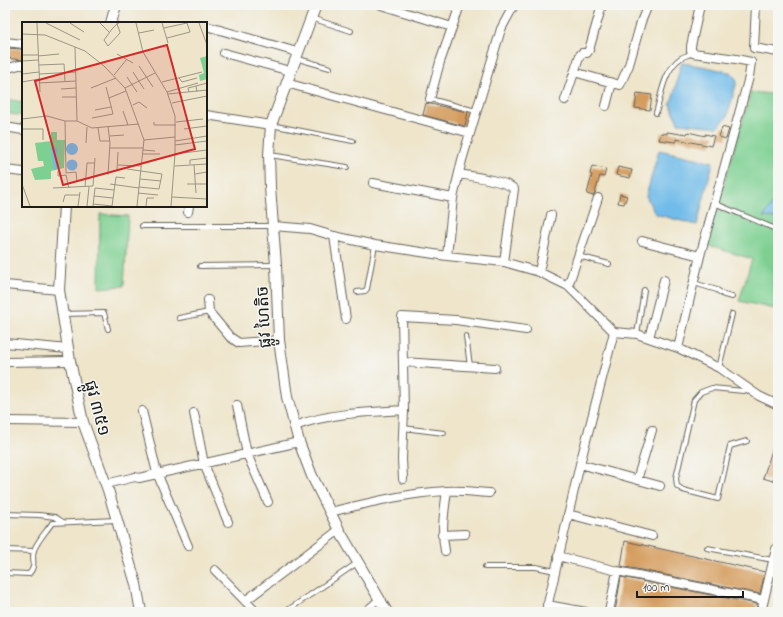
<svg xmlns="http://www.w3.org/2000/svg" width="783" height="617" font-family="'Indie Flower','Noto Sans Khmer',sans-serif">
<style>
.green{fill:#7dd092;stroke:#4c7657}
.water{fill:#6fbbe9;stroke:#466c82}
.building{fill:#d49b5c}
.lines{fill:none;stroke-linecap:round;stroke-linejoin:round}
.service-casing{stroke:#666259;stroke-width:6}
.pedestrian-casing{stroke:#666259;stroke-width:8}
.minor-casing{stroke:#666259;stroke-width:10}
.tertiary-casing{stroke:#666259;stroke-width:12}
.service{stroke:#fff;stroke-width:4}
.pedestrian{stroke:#fff;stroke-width:6}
.minor{stroke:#fff;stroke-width:8}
.tertiary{stroke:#fff;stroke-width:10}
.labels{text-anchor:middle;stroke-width:3;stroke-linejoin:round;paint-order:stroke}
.street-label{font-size:17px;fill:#1c1c1c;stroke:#f6f6f2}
.inset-road{fill:none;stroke:#9a9585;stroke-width:1}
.view{fill:#d62828;fill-opacity:0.15;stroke:#d62828;stroke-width:2}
.inset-edge{fill:none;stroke:#1c1c1c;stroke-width:2}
</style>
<rect width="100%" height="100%" fill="#f6f6f2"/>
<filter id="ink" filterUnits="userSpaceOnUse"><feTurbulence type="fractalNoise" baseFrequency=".025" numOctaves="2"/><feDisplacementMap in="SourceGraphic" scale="8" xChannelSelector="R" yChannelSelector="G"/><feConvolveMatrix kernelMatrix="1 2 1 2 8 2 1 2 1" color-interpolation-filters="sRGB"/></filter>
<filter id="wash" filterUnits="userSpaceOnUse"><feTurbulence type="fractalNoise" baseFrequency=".012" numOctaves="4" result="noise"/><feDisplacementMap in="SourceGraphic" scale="16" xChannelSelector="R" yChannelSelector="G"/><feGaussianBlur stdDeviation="0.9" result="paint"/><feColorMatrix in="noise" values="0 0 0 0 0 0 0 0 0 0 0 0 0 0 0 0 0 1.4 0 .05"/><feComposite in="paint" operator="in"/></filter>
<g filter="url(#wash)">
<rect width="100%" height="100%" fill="#eee5cb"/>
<path class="green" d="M772 83 778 84V293L775 309 739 301 752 259 706 245 714 216 751 92 771 94Z
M5 99 23 102V116L5 113Z
M100 214 128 216 124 286 99 288Z"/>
<path class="water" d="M682 63 707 67 732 73 737 81 727 117 718 127 678 123 670 103C677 92 676 76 682 63Z
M659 150 713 162 697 225 655 214 646 196Z
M778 164V219L764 217 777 195Z"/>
<g id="blocks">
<path class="building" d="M5 48 23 49V60L5 58Z
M637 93 652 95 650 110 635 108Z
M426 103 468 112 465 126 423 115Z
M722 127 729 129 726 139 719 137Z
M667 132 681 134V133L687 134 688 132 705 136V134L714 136 711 146 676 139V142L659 140 661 133 667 134Z
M592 166 606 169 604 177 600 176 595 193 593 196 587 194 592 175 590 174Z
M618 167 632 170 630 178 616 175Z
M620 194 627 196 624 204 618 203Z
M777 435H778V464L773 481 763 478Z
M625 541 765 572 760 594 621 566Z
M621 577 757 604 756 612H615Z"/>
</g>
</g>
<g filter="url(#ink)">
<use href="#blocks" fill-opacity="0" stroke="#666259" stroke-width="1"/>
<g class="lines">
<defs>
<path id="service" d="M311 18 351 31
M295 58 330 68
M430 99 476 111
M656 113C661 96 664 69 681 58 684 56 689 55 693 53
M271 125 353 141
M270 155 347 167
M714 203 778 230
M142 226H273
M578 256 609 264
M200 266 275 265
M694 283 717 290 724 295 732 297
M357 292 365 291 367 289 375 245
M63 314 104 313 108 329
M179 318 209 312
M637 334 644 290
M466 336 470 366
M719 368 732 314
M403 428 444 433
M747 441 730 446 718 499 683 490 677 486 676 478 694 400 701 392 712 388 744 391 747 387
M5 514 39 515 55 517 63 522
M707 548 773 560
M776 549 778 540
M5 550 34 551
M485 567H536L555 571
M5 573 29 574C37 565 31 560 34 550 38 540 46 532 52 523L116 520
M288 610 357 563"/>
<path id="pedestrian" d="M364 612 379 599"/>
<path id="minor" d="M381 5 452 27
M756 5 754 48 778 52
M206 26 297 52
M5 42 23 44
M224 53 290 71
M5 69 19 65H23
M574 72 620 85 629 65 641 22 648 5
M286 83 470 133
M430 99 440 62 460 5
M565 100 580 55 582 53H587L589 50 602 5
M606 106 612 83
M206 115 271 125
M5 127 23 130
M5 170 23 172
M459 174C471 176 507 181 514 189L504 262
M373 183 453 198
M188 212 189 206
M273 226 310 229 334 236 375 245 447 256 504 262 539 272 568 286 614 332 637 334 678 348 719 368 759 396 778 405
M334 236 346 319
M642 241 700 256
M447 256 453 198 462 160 501 29 514 5
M539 272 551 215
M5 285 59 290
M568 286 598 198
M208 300 209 312 230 337 239 343 279 340
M649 338 664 280
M5 343 68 349
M678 348 700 256 749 77 751 62 736 59 693 53 691 51V46L700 5
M5 362 70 361
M403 362 495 368
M237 405 247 454 268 502
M404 410 402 317 456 320 526 330
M142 411 157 473 188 546
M194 413 204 464 228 522
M5 421 83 422
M295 426C330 413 366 412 404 410L402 459 403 479
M580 464 660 486
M637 480 652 430
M106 484 135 477 139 478 299 442
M330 512C368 503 407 493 446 491 460 490 475 492 489 493
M568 514 652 536
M442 535 465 534
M445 551C441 531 444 512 447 491
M558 556 617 571 764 600
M215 570 256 612
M245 601 339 530
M547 605 586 612
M546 612 580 464 614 332
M609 612 617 571
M761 612 776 549"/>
<path id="tertiary" d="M316 5 271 125 269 155 270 187 276 265 279 340 287 397 299 442 312 476 339 530 387 612
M111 23 116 5
M64 206 59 290 70 361 83 422 108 490 136 584 141 612"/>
</defs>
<use href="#service" class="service-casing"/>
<use href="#pedestrian" class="pedestrian-casing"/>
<use href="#minor" class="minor-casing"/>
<use href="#tertiary" class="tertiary-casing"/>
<use href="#service" class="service"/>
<use href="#pedestrian" class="pedestrian"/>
<use href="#minor" class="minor"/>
<use href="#tertiary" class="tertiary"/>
</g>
</g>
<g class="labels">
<g class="street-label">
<text transform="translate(263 317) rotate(-93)" y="6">ផ្លូវ ហៃតិច</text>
<text transform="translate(98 408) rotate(75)" y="6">ផ្លូវ ៣៥១</text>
</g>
</g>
<g transform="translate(22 22)">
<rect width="185" height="185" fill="#eee5cb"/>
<path d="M185 34V57L178 59 177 53 182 51 178 36ZM29 110H35V118H43L42 146 29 149V157L13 158 9 147 22 144 21 139H16L13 121 29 119Z" fill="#7dd092"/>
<path d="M44 127a6 6 0 1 1 12 0a6 6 0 1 1-12 0ZM35 125V147H32L29 126ZM44.5 143a5.5 5.5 0 1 1 11 0a5.5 5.5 0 1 1-11 0Z" fill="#6fbbe9"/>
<path class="inset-road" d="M15 1 18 70M24 1 58 18M48 1 62 10M78 1 87 10M95 1V2L98 10V11L86 24 82 18 90 7 95 2 97 1M114 1 121 30 145 70 153 94V132L149 184M140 1 146 21M177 1 185 23M142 6 165 1M117 11 132 8M0 12 23 13 63 29 82 44 103 66 122 118 115 184M145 16 168 10 165 1M53 25 55 99M95 32 111 41M0 33H16M16 34 37 32M0 39 16 38M17 43 42 42 43 59M117 44 131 65M111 50 122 67M0 52 17 50M17 52 54 50M92 53 105 37M105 55 115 70M157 56 160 60 175 56M0 60 17 57M140 60 180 50M17 61 54 59M84 65 87 76 104 69M69 66 94 56M103 66 133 51M39 67 54 66M145 70 176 61M167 70 166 66 174 64M175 70 174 64 185 61M146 72 185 68M40 75H54M150 81 185 74M111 83 117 80 125 86M73 88 89 85M101 89 106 103M70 96 91 92 87 76M0 97 25 94 43 99H55L70 106 117 102M43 99 44 151 54 150 55 160M132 100V103H154M154 100 181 97M76 106 78 119H88M0 107H21V118M162 107 185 104M88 114 102 113M122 118 153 115M153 119 185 114M64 121 65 105M153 123 185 119M88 126H121M121 128 133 129M121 132H138M153 132 185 128M168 142V138L185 136M96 143 119 144M172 143 174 171M153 144 185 142M105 147 140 152 137 167 117 165M36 149V154L44 153 47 166M95 149 96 130M173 152 185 150M86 153 88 121 86 104M118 157 139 159M0 162 8 184M88 162 117 166M165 162H185M63 165 65 141H73M31 166 71 164 73 136M116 171 136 173M72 174 91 176M150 175 185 177M41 180 43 173H58M71 182 90 184M56 184 58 170M65 184 67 165M71 184 73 166 92 168M90 184 94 155 103 156M124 184 125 176H132"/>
<path class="view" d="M145 23 173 127 41 163 13 59Z"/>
<rect width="185" height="185" class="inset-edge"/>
</g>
<rect width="783" height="617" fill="none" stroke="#f6f6f2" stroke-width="20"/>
<path d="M637 591v6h106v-6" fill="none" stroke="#1c1c1c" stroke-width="2"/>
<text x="643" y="591" font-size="12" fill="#1c1c1c" stroke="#f6f6f2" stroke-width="3" paint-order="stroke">100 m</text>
</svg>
